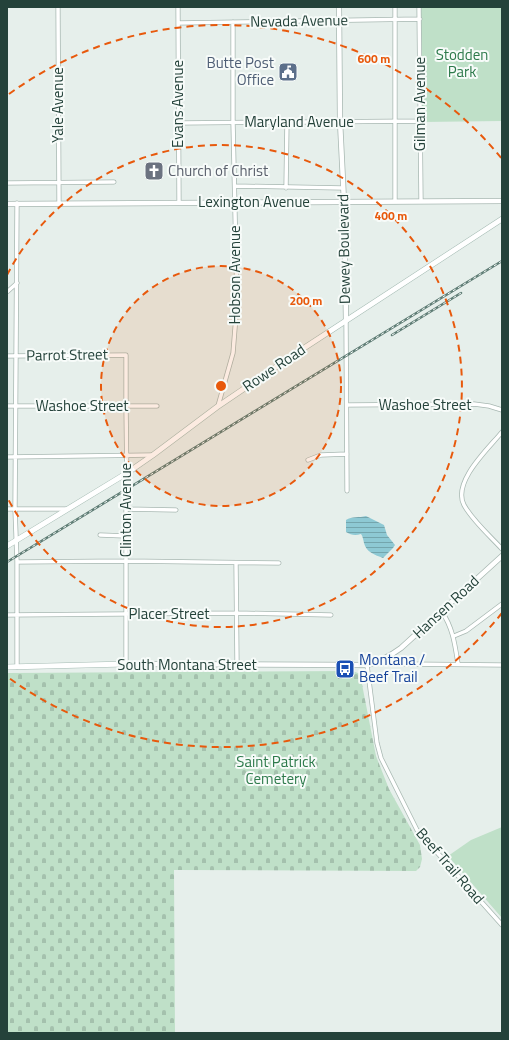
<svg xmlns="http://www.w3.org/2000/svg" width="509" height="1040" font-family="'Titillium Web',sans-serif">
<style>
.green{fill:#bfe0c8}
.cemetery{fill:url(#cemetery-stones)}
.water{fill:url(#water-rules)}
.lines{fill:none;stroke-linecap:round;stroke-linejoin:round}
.minor-casing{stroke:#a8b8b2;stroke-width:5}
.tertiary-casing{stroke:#a8b8b2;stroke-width:6}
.secondary-casing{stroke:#a4bbb3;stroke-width:6}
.minor{stroke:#fff;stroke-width:3.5}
.tertiary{stroke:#fff;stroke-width:4.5}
.secondary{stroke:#fff;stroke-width:5}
.rail-casing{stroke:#5f7d75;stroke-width:2.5}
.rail{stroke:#f7fbf9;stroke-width:1;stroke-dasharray:3;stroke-linecap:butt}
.ring{fill:none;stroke:#e8590c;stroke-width:2;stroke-dasharray:7 5}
.labels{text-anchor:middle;stroke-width:4;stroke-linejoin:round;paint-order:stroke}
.street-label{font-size:15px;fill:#24423a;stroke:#f7fbf9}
.park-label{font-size:15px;fill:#2d7a4b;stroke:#f7fbf9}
.service-label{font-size:15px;fill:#4e5e75;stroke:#f7fbf9;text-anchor:end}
.worship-label{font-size:15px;fill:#5b616d;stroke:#f7fbf9;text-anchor:start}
.transit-label{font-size:15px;fill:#164399;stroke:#f7fbf9;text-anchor:start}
.centre{fill:#e8590c;stroke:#f7fbf9;stroke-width:2}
.ring-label{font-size:12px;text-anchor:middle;font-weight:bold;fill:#e8590c;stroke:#f7fbf9;stroke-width:4;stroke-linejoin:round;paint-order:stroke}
</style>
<defs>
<pattern id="cemetery-stones" width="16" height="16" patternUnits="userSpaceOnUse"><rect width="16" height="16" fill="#bfe0c8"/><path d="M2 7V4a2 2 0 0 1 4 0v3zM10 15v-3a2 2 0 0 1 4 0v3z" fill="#a4c1ad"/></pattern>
<pattern id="water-rules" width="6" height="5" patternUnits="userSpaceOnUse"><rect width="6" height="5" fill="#8ec9d4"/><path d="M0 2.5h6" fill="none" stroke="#74a5ad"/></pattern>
</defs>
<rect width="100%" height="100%" fill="#e6efeb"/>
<path class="green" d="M421 7H502V121L422 122Z
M502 827V918L448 856 471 840Z"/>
<path class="cemetery" d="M353 671 360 674 376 756 389 789 420 845 422 859 420 867 416 871 174 870 175 1033 7 1032V673Z"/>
<path class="water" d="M366 516 384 525 387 535 395 545 393 548 383 558C375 555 366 552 364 543 363 539 363 537 361 534 355 536 351 535 346 532V520C352 516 359 518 366 516Z"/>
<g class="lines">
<defs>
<path id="minor" d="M58 7 59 203
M178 7 179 202
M419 7 421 201
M178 23 420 19
M179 123 420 121
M7 183 114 182
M235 186 343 188
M286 188 287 121
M395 201V7
M7 292 17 283
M346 320 347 491
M7 356 126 355V405L127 489 126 509V664
M347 405 474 404 489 406 502 410
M7 406H157
M218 406 233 353 237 303 233 122V22
M502 432C488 449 452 482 464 505 472 520 490 536 502 549
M7 457 152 455
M308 460 321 455 347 454
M7 509H66
M126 509 176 510
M100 535 126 536
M17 562 126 561 279 563
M236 563 237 664
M442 612C453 628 455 645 458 664
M7 615 237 613 331 615
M454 636 466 631 502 604
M403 664 502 665
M367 665 377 743 381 758 417 830 502 925
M17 667V562L15 509 17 203"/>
<path id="tertiary" d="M339 7 340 121 344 202 346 320
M7 204 502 201
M126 664 367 665C380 662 390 656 401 648L502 556"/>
<path id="secondary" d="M7 546 127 473 153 455 217 407 298 352 502 219
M7 667 126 664"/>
</defs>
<use href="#minor" class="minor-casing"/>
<use href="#tertiary" class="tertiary-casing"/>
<use href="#secondary" class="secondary-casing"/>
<use href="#minor" class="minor"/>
<use href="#tertiary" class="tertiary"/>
<use href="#secondary" class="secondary"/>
<defs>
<path id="rail" d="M392 335 461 293
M7 562 502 261"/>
</defs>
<use href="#rail" class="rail-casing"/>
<use href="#rail" class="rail"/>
</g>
<circle cx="221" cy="386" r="120" fill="#e8590c" fill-opacity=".12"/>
<g class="ring">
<circle cx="221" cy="386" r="120"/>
<path d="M7 275A241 241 0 1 1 7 497"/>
<path d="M502 613A361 361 0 0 1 9 678M9 94A361 361 0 0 1 502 159"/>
</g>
<defs>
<symbol id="civic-square" viewBox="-11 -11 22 22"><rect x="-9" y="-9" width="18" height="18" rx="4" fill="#5c6f8a" stroke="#f7fbf9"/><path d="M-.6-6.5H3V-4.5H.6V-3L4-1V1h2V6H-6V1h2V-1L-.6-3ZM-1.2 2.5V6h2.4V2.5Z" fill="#fff"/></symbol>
<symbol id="church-square" viewBox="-11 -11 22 22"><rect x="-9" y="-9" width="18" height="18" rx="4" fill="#6b7280" stroke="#f7fbf9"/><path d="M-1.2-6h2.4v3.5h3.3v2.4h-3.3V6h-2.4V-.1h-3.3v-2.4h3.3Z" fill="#fff"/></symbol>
<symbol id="bus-square" viewBox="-11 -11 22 22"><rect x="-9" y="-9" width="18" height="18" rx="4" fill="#1a4fb4" stroke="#f7fbf9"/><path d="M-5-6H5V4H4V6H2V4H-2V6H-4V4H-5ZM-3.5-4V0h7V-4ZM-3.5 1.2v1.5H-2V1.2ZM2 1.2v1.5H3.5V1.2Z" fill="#fff"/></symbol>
</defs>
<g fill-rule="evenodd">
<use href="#civic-square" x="277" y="61" width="22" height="22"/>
<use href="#church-square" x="143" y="160" width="22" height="22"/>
<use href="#bus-square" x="334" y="658" width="22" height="22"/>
</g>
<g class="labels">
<g class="street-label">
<text transform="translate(299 21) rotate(-1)" y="5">Nevada Avenue</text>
<text transform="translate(178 104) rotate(-90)" y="5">Evans Avenue</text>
<text transform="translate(420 104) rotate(-90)" y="5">Gilman Avenue</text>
<text transform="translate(58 105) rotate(-90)" y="5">Yale Avenue</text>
<text x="299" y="127">Maryland Avenue</text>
<text x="254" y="207">Lexington Avenue</text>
<text transform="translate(344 249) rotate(-91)" y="5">Dewey Boulevard</text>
<text transform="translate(235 275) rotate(-90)" y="5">Hobson Avenue</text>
<text transform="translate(67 355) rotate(-1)" y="5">Parrot Street</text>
<text transform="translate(274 368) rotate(-34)" y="5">Rowe Road</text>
<text x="425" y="410">Washoe Street</text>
<text x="82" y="411">Washoe Street</text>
<text transform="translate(126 510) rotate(-90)" y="5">Clinton Avenue</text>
<text transform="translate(446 607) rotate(-43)" y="5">Hansen Road</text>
<text x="169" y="619">Placer Street</text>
<text x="187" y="670">South Montana Street</text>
<text transform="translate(450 866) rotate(49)" y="5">Beef Trail Road</text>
</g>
<g class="park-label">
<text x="462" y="60">Stodden<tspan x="462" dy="17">Park</tspan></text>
<text x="276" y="767">Saint Patrick<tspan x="276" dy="17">Cemetery</tspan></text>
</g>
<g class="service-label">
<text x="274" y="68">Butte Post<tspan x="274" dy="17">Office</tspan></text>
</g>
<g class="worship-label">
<text x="168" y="176">Church of Christ</text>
</g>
<g class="transit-label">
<text x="359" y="665">Montana /<tspan x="359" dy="17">Beef Trail</tspan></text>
</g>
</g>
<circle cx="221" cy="386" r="6" class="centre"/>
<g class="ring-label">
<text x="374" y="63">600 m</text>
<text x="391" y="220">400 m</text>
<text x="306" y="305">200 m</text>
</g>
<rect width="509" height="1040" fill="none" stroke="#24423a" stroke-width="16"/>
</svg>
